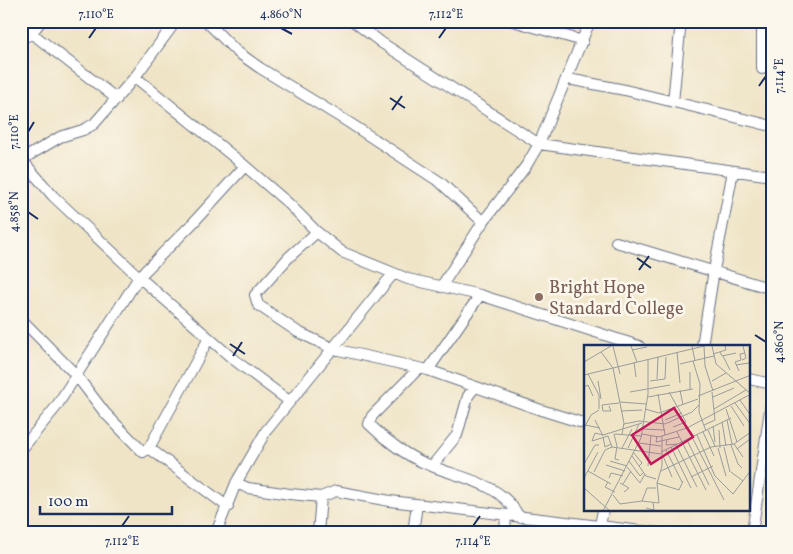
<svg xmlns="http://www.w3.org/2000/svg" width="793" height="554" font-family="Vollkorn,serif">
<style>
.lines{fill:none;stroke-linecap:round;stroke-linejoin:round}
.minor-casing{stroke:#656e82;stroke-width:12}
.minor{stroke:#fff;stroke-width:10}
.ticks{fill:none;stroke:#1b2f5e;stroke-width:2}
.education-dot{fill:#8d6e63;stroke:#fbf7ec;stroke-width:2}
.labels{text-anchor:middle;stroke-width:5;stroke-linejoin:round;paint-order:stroke}
.education-label{font-size:18px;fill:#785e54;stroke:#fbf7ec;text-anchor:start}
.inset-road{fill:none;stroke:#9a9c9c;stroke-width:1}
.view{fill:#c2185b;fill-opacity:0.15;stroke:#c2185b;stroke-width:2.5}
.inset-edge{fill:none;stroke:#1b2f5e;stroke-width:2.5}
.neatline{fill:none;stroke:#1b2f5e;stroke-width:2}
.ticks-label{font-size:12px;text-anchor:middle;fill:#1b2f5e}
</style>
<rect width="100%" height="100%" fill="#fbf7ec"/>
<filter id="ink" filterUnits="userSpaceOnUse"><feTurbulence type="fractalNoise" baseFrequency=".02" numOctaves="2"/><feDisplacementMap in="SourceGraphic" scale="10" xChannelSelector="R" yChannelSelector="G"/><feConvolveMatrix kernelMatrix="1 2 1 2 8 2 1 2 1" color-interpolation-filters="sRGB"/></filter>
<filter id="wash" filterUnits="userSpaceOnUse"><feTurbulence type="fractalNoise" baseFrequency=".0096" numOctaves="4" result="noise"/><feDisplacementMap in="SourceGraphic" scale="20" xChannelSelector="R" yChannelSelector="G"/><feGaussianBlur stdDeviation="1.12" result="paint"/><feColorMatrix in="noise" values="0 0 0 0 0 0 0 0 0 0 0 0 0 0 0 0 0 1.4 0 .05"/><feComposite in="paint" operator="in"/></filter>
<g filter="url(#wash)">
<rect width="100%" height="100%" fill="#efe4c6"/>
</g>
<g filter="url(#ink)">
<g class="lines">
<defs>
<path id="minor" d="M206 21 236 51 260 68 348 122 440 182 483 222
M353 21 382 43 539 144 772 176
M513 21 583 41
M21 25 117 99
M21 39 31 34 41 21
M762 69V21
M135 77 245 166 288 203 317 232 342 252 408 279 480 295 639 346
M568 79 625 90 772 126
M673 102 681 21
M21 160 60 137 83 130 94 124 135 77 176 21
M22 160 53 196 139 277 233 359 289 401
M317 232 289 257 255 295 258 305 298 332 334 349 428 370 541 410 586 424
M616 242 772 289
M441 287 483 222 526 166 539 144 590 21
M21 319 76 375 105 413 143 452 149 448 209 338
M702 346 714 270 733 171
M419 368 372 416 369 424C385 440 408 457 429 465 462 479 501 482 519 517
M428 370 480 295
M749 379 772 384
M149 448 228 507
M21 450 56 407 139 277 192 224 245 166
M432 466 457 435 468 396 475 387
M236 483 248 488 290 494 321 497 336 491 390 501 658 533
M599 531 603 510
M216 533 236 483 266 431 393 274
M318 533 321 497
M413 533 417 504
M505 533 506 515
M752 533 772 396"/>
</defs>
<use href="#minor" class="minor-casing"/>
<use href="#minor" class="minor"/>
</g>
</g>
<path class="ticks" d="M281 28 292 34M89 38 96 28M439 38 446 28M759 86 766 76M390 98 405 108M392 110 402 96M28 132 34 122M28 212 38 219M637 258 651 268M639 270 649 256M755 335 766 342M230 344 245 354M233 356 242 342M122 526 129 516M473 526 480 516"/>
<circle class="education-dot" cx="539" cy="297" r="5"/>
<g class="labels">
<g class="education-label">
<text x="549" y="293">Bright Hope<tspan x="549" dy="21">Standard College</tspan></text>
</g>
</g>
<g transform="translate(584 345)">
<rect width="166" height="166" fill="#efe4c6"/>
<path class="inset-road" d="M29 1 36 29M47 1 53 17M108 1 111 16M120 1 121 21 129 46M128 1 132 19 167 49M48 5 63 2M17 7 29 23 120 1M93 7 96 38M136 7 138 11 152 8M129 9 142 5 141 1M139 11 146 25M158 15 162 13 159 1M109 16 116 39 115 67 122 86M0 17 27 1M50 17 52 32M96 19 130 11M152 20 165 18 167 21M155 26 151 17 157 15 156 9 161 8M106 27V44M4 29 15 50V64M0 30 29 23 40 78 38 89M73 34 74 12M14 36 17 54M66 36 81 34 82 12M128 36 142 28M0 42 4 40 9 51M96 45 99 60M46 47 86 40M85 47 102 77 89 82M74 49 81 90M114 51 167 30M64 52 109 44M129 52 150 43M156 55 167 71M36 57 62 59M151 58 167 80M25 61 27 66H19L18 60 35 58M147 61 160 81M61 64 75 68 114 54M130 64 162 45M142 64 153 97M37 66 58 65M11 75 19 91M81 75 98 68M143 75 148 99M138 77 142 101M40 79 55 76 81 79 108 67 115 60M1 80 16 83M120 80 131 75 128 47M129 81 131 97M0 83 7 70 15 65M58 84 81 85M124 85 131 101M135 85 136 103M93 87 122 145M119 87 130 111M58 89 75 92 103 83 167 49M113 90 131 131 149 149 167 125M73 91 72 97 95 92M78 91V121L73 138 95 145 99 136M19 92 21 102 27 99M108 92 140 155M83 95 82 100 93 99M103 95 125 140M8 96 11 88 19 90 58 78M8 96 24 91 28 102M55 98 77 101M150 99 159 112M92 100 113 142M147 100 154 119 158 123M87 102 107 143M140 102 146 127M38 103 48 84M44 103 55 79M134 103 142 131M153 104 166 94M82 105 98 137M49 107 58 118 55 121M77 107 147 73M48 111 62 131 72 134M79 111 88 132M35 115 31 114 33 101 30 89 58 91M26 116 43 121M45 116 56 131 59 128M0 119 11 100H15M22 120 41 126M64 121 67 90M43 122 56 138 61 129M4 126 27 139M77 126 127 102 150 99 167 87M10 127 21 105 28 102 77 109M147 127 159 136M107 132 129 121M0 133 14 107M25 133 27 128 39 131M24 137 21 142 31 147M36 138 45 143 40 147M39 139 47 126M0 143 26 166M29 150 36 159 58 156 75 158 73 138M58 156 63 143H72M62 163 70 165 69 157M19 166 57 93 64 49V14"/>
<path class="view" d="M90 63 109 92 67 119 48 90Z"/>
<rect width="166" height="166" class="inset-edge"/>
</g>
<rect width="793" height="554" fill="none" stroke="#fbf7ec" stroke-width="55"/>
<path d="M40 506v8h132v-8" fill="none" stroke="#1b2f5e" stroke-width="2.5"/>
<text x="48" y="506" font-size="15" fill="#1b2f5e" stroke="#fbf7ec" stroke-width="4" paint-order="stroke">100 m</text>
<rect x="28" y="28" width="738" height="498" class="neatline"/>
<g class="ticks-label">
<text x="96" y="18">7.110°E</text>
<text x="281" y="18">4.860°N</text>
<text x="446" y="18">7.112°E</text>
<text transform="translate(779 76) rotate(-90)" y="4">7.114°E</text>
<text transform="translate(14 132) rotate(-90)" y="4">7.110°E</text>
<text transform="translate(14 212) rotate(-90)" y="4">4.858°N</text>
<text transform="translate(779 342) rotate(-90)" y="4">4.860°N</text>
<text x="122" y="545">7.112°E</text>
<text x="473" y="545">7.114°E</text>
</g>
</svg>
